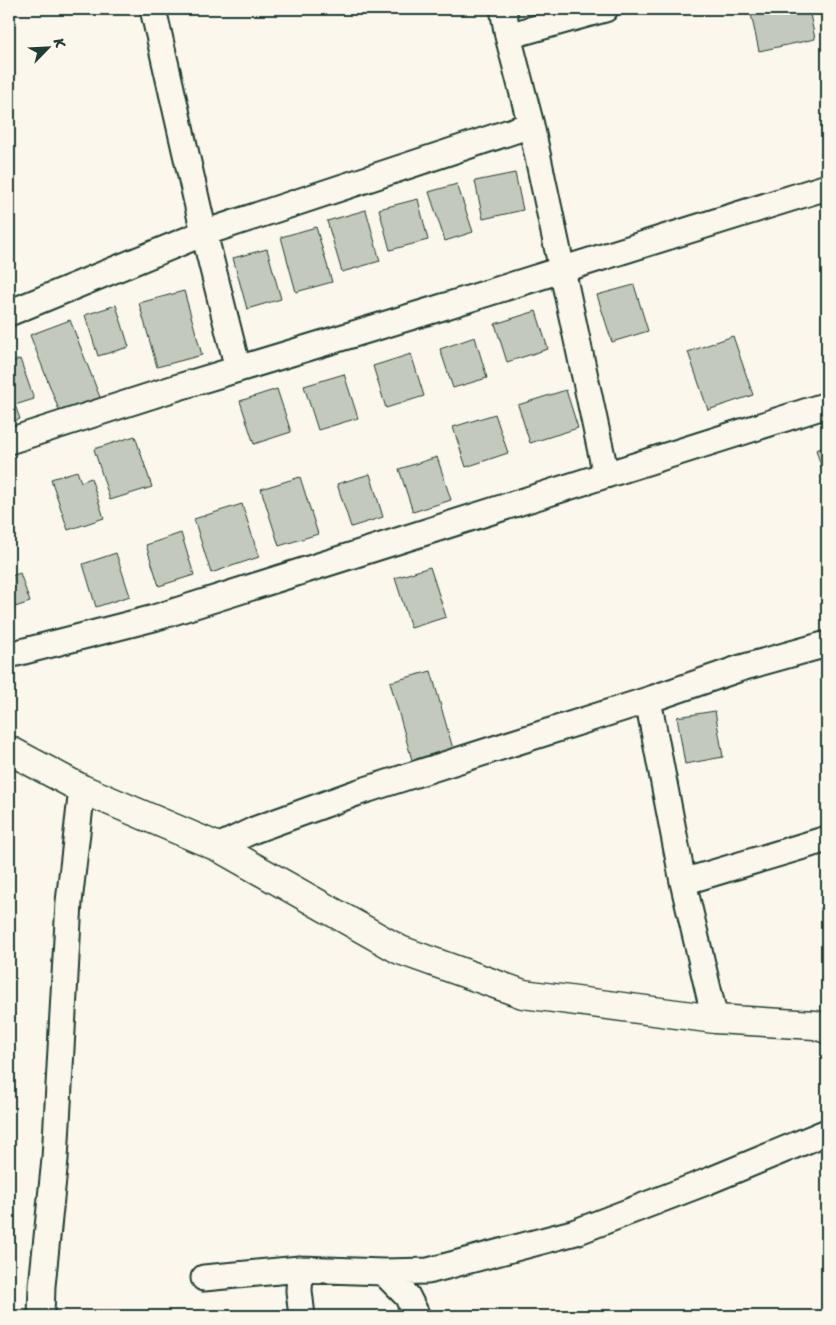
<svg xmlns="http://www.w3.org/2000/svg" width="836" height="1325" font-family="Sriracha,sans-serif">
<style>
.building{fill:#c4c9be;stroke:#1f3d34}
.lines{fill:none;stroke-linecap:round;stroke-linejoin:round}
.minor-casing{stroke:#1f3d34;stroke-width:29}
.tertiary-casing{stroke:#1f3d34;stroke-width:31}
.minor{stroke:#fbf7ec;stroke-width:25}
.tertiary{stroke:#fbf7ec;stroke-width:28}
</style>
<rect width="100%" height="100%" fill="#fbf7ec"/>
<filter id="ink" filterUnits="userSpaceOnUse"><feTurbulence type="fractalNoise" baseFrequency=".02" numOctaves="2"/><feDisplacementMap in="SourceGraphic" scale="10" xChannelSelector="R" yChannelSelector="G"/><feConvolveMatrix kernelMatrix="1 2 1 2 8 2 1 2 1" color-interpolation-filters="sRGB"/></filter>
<g filter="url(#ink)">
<path class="building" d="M750 9H809L815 39 759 51Z
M515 173 523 210 483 219 475 181Z
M457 184 473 232 445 241 429 192Z
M418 199 428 240 390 250 379 209Z
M366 210 380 261 342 272 327 221Z
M316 227 332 282 296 292 281 237Z
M267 249 281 299 247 309 233 258Z
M634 285 648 331 612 342 597 295Z
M184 291 202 355 157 367 139 303Z
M116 305 129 347 98 356 85 315Z
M536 311 548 349 507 362 495 324Z
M70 320 101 400 61 415 30 335Z
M733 336 753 395 708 410 688 352Z
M475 337 487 378 453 388 440 349Z
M411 354 424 396 386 408 373 366Z
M20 359 34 399 15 405 20 419 9 423V363Z
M344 374 358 418 318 430 304 386Z
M277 389 291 432 254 444 240 401Z
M566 390 578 428 530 443 518 405Z
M495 414 508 453 466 467 453 427Z
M135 436 152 487 110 500 94 449Z
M827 446V484L816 450Z
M437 457 451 500 413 512 399 469Z
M77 471 81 482 91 478 104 518 68 530 51 479Z
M370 474 383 517 351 527 337 484Z
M300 477 318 534 279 546 261 489Z
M242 504 259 557 211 573 194 519Z
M181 533 194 575 159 586 146 545Z
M116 553 130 596 96 607 83 564Z
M430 567 446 617 411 628 395 578Z
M20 573 30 602 12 608 9 599V577Z
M431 671 453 749 412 760 390 682Z
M715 711 723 757 685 764 677 717Z"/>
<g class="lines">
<defs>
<path id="minor" d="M153 9 204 233 238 369
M503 9 508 36 531 125 606 475
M508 36 605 9
M9 313 204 233 531 125
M9 441 172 389 433 310 827 187
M9 655 154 618 827 405
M648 700 683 882 715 1019
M218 847 254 830 356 793 648 700 741 668 827 644
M683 882 827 839
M300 1269 299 1291 302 1316
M383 1272 407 1296 417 1316
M204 1278 300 1269 383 1272 428 1271 576 1232 706 1182 827 1132
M41 1316 42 1286 55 1159 69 902 82 789"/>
<path id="tertiary" d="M9 750 82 789 218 847 400 950 523 994 715 1019 815 1025 827 1029"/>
</defs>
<use href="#minor" class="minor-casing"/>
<use href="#tertiary" class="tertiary-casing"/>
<use href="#minor" class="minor"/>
<use href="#tertiary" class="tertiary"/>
</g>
</g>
<rect width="836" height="1325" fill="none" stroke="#fbf7ec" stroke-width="30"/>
<rect x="15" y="15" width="806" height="1295" fill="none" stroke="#1f3d34" stroke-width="2" filter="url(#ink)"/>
<g transform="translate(48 48) rotate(66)" stroke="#fbf7ec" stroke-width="4" paint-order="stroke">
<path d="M0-4L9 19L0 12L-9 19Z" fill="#1f3d34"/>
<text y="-8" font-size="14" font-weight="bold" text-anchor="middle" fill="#1f3d34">K</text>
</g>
</svg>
